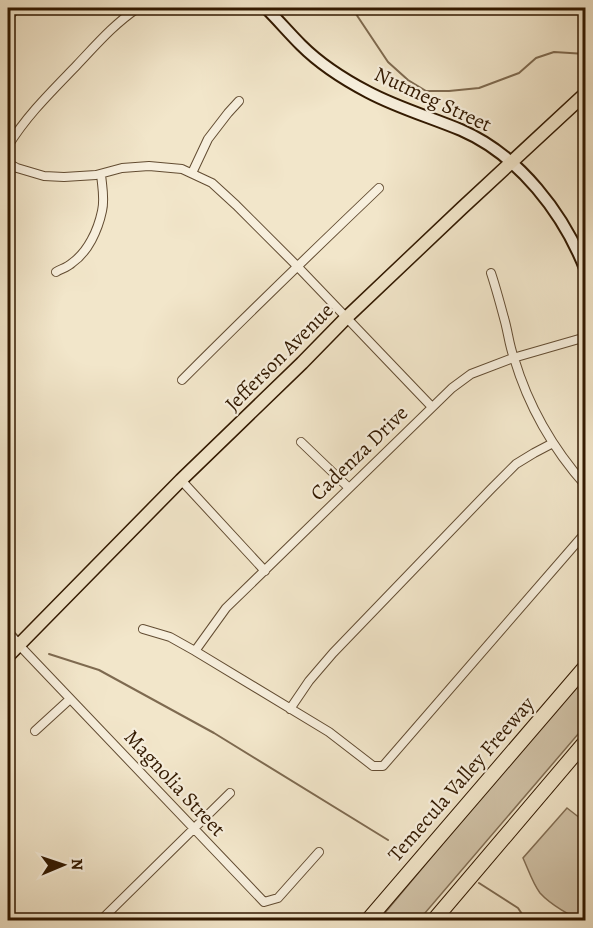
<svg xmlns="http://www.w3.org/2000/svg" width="593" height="928" font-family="Alegreya,serif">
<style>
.green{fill:#d1c3a8;stroke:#826e54;stroke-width:1.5}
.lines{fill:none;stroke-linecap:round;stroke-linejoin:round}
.stream{stroke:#7e6a50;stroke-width:2}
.minor-casing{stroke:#624c32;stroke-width:10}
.tertiary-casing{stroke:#624c32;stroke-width:12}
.secondary-casing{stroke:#321900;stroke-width:14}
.primary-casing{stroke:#321900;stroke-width:15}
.motorway-casing{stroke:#321900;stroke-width:16}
.minor{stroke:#f7efdd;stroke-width:8}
.tertiary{stroke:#f7efdd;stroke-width:9}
.secondary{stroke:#f7efdd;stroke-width:10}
.primary{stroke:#f2e6ca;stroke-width:12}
.motorway{stroke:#f2e6ca;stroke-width:14}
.labels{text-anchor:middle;stroke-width:4.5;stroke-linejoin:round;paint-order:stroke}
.street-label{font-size:21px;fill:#321900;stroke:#f7efdd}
</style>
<rect width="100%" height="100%" fill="#f2e6ca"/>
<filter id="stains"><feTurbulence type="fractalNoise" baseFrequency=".00333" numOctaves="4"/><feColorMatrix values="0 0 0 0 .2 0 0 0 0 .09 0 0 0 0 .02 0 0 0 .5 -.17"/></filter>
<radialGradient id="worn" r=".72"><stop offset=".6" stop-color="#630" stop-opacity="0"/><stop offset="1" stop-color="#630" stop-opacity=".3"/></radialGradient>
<path class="green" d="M585 677V726L419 920H379L454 830Z
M567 808 585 822V920C573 919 549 903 540 893 533 884 528 869 523 858Z"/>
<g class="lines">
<path class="stream" d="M352 8 388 62 408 80 426 91H449L479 88 519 73 536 58 554 52 586 54
M49 654 99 670 214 733 388 840
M479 883 518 908 526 920"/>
<defs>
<path id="minor" d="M8 17 17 8
M8 146C27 115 52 91 77 65 96 45 115 23 138 8
M8 163 17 168 44 176 64 177 96 175 122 168 149 166 182 169 212 183 236 205 297 266 432 407
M192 173 208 139 228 113 239 101
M56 272C61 269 68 267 72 263 88 252 98 230 102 211 105 199 102 186 101 174
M491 273C496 288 500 303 504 318 508 331 509 345 514 358 528 405 553 449 586 486
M182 380C247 315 313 251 379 188
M301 442 349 488
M181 480 265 571
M143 629 170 637 195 651 329 732 373 766H383L586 532
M19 645 264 902 278 898 319 852
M195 651 226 608 452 388 471 374 513 358 586 337
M290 709 309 681 333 653 491 489 516 464 534 453 553 443
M35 731 70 699
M101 920 230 793"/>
<path id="tertiary" d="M8 633 19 645"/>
<path id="secondary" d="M266 8C278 20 289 33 301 45 319 63 345 80 368 92 398 108 430 117 461 130 519 155 564 214 586 271"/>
<path id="primary" d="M8 656 181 480 302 363 346 318 462 208 586 93"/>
<path id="motorway" d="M368 920 586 666
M434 920 586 741"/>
</defs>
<use href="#minor" class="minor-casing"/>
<use href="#tertiary" class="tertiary-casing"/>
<use href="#secondary" class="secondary-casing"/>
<use href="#primary" class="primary-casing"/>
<use href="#motorway" class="motorway-casing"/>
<use href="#minor" class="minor"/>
<use href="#tertiary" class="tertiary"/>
<use href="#secondary" class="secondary"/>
<use href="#primary" class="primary"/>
<use href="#motorway" class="motorway"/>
</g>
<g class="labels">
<g class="street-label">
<text transform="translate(433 99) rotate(25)" y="7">Nutmeg Street</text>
<text transform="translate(279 357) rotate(-45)" y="7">Jefferson Avenue</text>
<text transform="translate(359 453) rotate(-44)" y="7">Cadenza Drive</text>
<text transform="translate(461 779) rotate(-49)" y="7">Temecula Valley Freeway</text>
<text transform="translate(175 783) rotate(47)" y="7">Magnolia Street</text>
</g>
</g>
<rect width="593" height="928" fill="none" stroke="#f2e6ca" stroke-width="30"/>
<rect x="9" y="9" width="575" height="910" fill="none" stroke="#321900" stroke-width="3"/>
<rect x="15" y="15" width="563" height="898" fill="none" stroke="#321900" stroke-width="1.5"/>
<g transform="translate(63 865) rotate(88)" stroke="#f7efdd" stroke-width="4.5" paint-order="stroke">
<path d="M0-4.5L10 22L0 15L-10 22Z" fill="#321900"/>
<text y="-9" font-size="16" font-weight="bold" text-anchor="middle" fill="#321900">N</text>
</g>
<rect width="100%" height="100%" filter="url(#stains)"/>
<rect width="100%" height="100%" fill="url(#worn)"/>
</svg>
